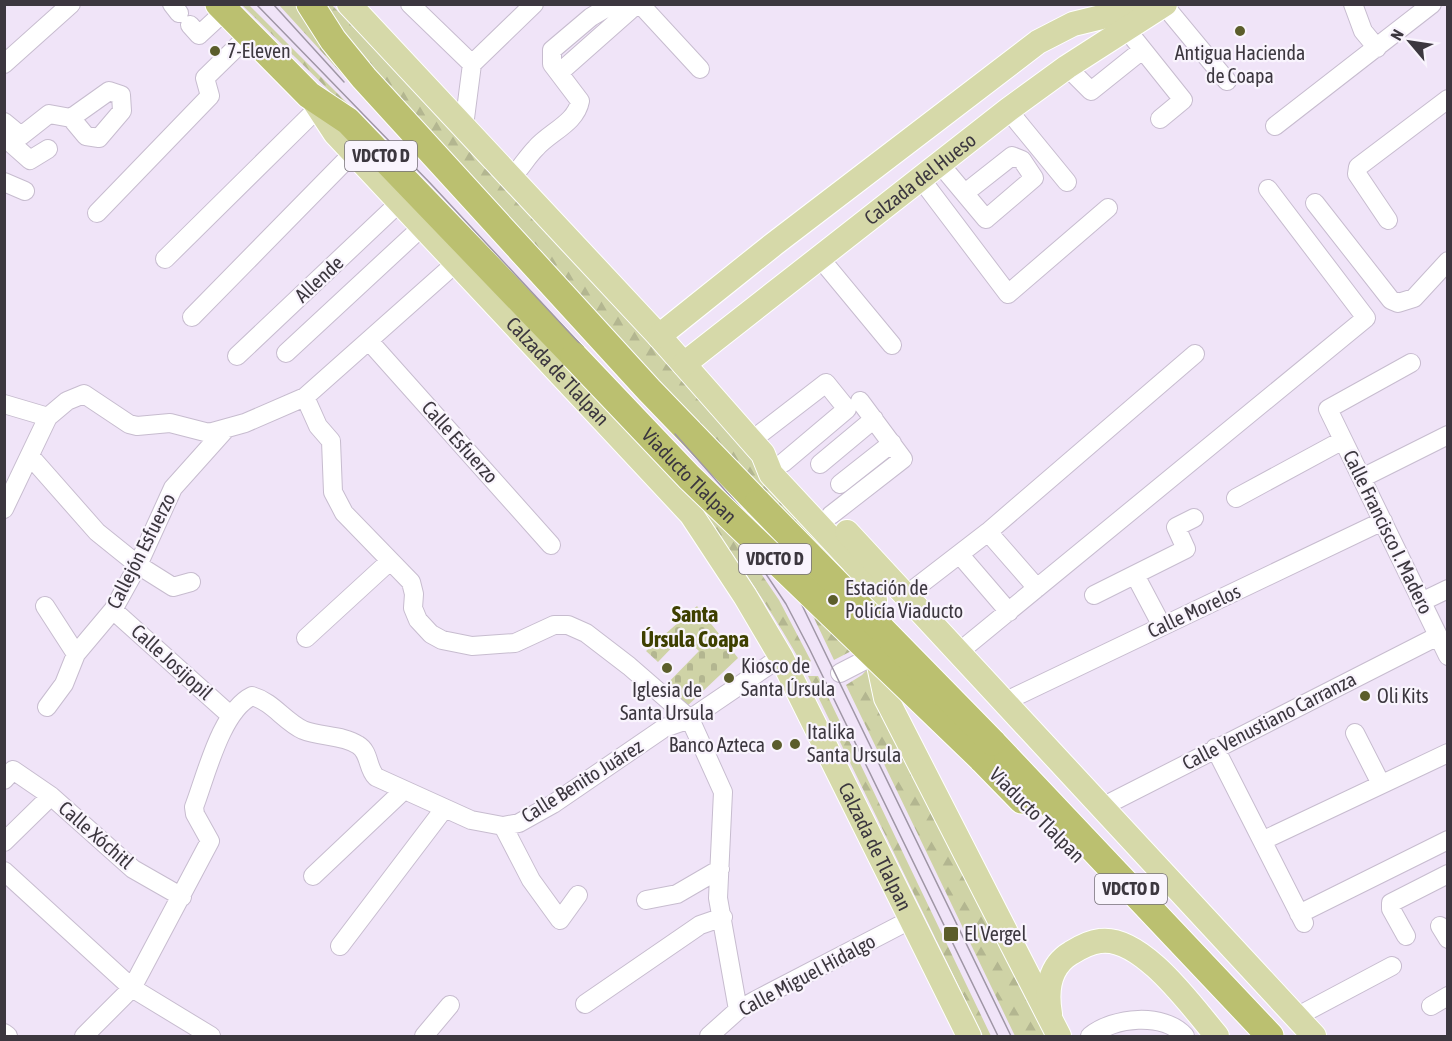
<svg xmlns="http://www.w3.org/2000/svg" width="1452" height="1041" font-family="'Asap Condensed',sans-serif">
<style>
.forest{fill:url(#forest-firs)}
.cemetery{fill:url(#cemetery-stones)}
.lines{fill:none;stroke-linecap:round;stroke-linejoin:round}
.minor-casing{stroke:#c7bccf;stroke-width:20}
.major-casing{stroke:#fff;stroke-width:26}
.highway-casing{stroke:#fff;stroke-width:29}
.minor{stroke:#fff;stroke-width:18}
.major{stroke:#d6d9a9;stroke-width:24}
.highway{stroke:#bbc070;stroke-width:27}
.tram{stroke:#9f96a5;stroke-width:1.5}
.highway-bridge-casing{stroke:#fff;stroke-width:29;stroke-linecap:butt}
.highway-bridge{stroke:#bbc070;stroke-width:27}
.poi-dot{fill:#5b5d2b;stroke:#f9f4fd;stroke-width:2}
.labels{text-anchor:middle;stroke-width:4.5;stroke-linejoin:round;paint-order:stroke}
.shield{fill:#f9f4fd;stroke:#757078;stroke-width:1.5}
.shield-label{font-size:18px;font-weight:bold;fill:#3c373f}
.poi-label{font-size:20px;fill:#3c373f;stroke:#f9f4fd;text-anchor:start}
.street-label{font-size:20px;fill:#3c373f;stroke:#f9f4fd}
.quarter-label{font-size:22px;font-weight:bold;fill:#3e4000;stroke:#f9f4fd}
</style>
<defs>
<pattern id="forest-firs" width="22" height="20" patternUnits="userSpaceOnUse" patternTransform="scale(1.5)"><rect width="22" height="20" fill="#cfd3a6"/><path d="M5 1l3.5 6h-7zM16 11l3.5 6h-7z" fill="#b3b690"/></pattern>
<pattern id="cemetery-stones" width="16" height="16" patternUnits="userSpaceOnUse" patternTransform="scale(1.5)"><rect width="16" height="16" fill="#cfd3a6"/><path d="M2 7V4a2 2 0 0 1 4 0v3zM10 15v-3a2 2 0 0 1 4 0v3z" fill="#b3b690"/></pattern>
</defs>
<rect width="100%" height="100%" fill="#f0e4f8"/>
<path class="forest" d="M242 5H249L359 115 350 111Z
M279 5H302L426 166Z
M320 5H332L596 282 849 571 861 646 834 660 814 618 747 511 763 498 414 121Z
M580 350 712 501 779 600 811 661 803 666C740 554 657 453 580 350Z
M872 664 1054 1036H1015L846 685 862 675Z
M808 676H818L991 1036H983Z"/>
<path class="cemetery" d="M697 606 738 658 683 710 661 690 699 651 683 636 658 662 646 651Z"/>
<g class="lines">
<defs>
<path id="minor" d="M172 4 179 13
M410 4 472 64
M640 4 700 69
M1353 4 1363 31 1377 48
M1164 5 1227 81
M190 25 199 35 225 11
M1127 30 1183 100 1160 119
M4 64 71 4
M1067 67 1091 91 1141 51
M559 73 637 4
M1008 110 1067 182
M4 122 21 136 49 114 71 118 109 91 121 95 122 111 99 138 86 136 71 118
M464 126 472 64 534 4
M1275 126 1432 4
M4 137 30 160 48 149
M940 164 986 219 1034 178 1022 160 1012 156 965 193
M512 177C521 168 527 157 536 148 550 132 576 123 580 101L552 64V50L591 17 613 4
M921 179 1008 294 1108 208
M4 182 25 191
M1315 203 1391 300 1398 303 1414 298 1448 261
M97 213 210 96 205 78 249 35
M1388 220 1357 174 1358 167 1448 99
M820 258 892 345
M165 259 318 108
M192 317 354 152
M369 341 551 545
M286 353 423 226
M237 356 400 202
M1411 363 1328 409 1448 656
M305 397 318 426 331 441 333 492 344 513 411 582 414 594 413 608 418 620 431 634 442 640 472 646 515 643 554 625H568L586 633 629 666 690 719 723 792 718 898 738 1010
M4 404 48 417
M752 440 826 383 847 409 783 463
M30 456 97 532 138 565 173 587 191 582
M820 464 874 419
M1362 478 1448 435
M840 484 892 443
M1236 498 1343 440
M4 509 48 417 67 401 84 394 129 424 137 426 170 423 209 433 245 423 305 397 457 262
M831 515 903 459 860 401
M988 532 1195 354
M960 555 1009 612
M1135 575 1162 626
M1094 595 1186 549 1176 527 1194 518
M905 596 988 532 1037 588
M1421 602 1448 589
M45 606 76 654
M113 610 230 715
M306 638 390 561
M959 652 1366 318 1268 189
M840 673 877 654
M1006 701 1383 521
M47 707 64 684 76 654 113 610 138 565 173 488 224 431
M1355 733 1381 784
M1215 748 1304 923
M4 780 13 770 51 796 133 869 182 897
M1100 808 1438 636
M503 826 531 880 560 920 578 895
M1264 840 1448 753
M4 842 51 796
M4 871 132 988 211 1036
M313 876 404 790
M646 900 677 894 720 869
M1299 914 1448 840
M1440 926 1448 939
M1406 936 1391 909V903L1448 874
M340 946 444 809
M585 1004 700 925 723 917
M1431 1006 1448 996
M1296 1017 1392 966
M4 1033 8 1036
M84 1036 132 988 210 841 195 814 194 807C206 776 221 711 252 696 273 702 284 721 303 730 320 737 343 735 358 745 370 752 367 768 376 777L471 820 503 826 519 823 553 804 664 728 690 719 781 657
M424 1036 450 1005
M709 1036 738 1010 756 1000 910 920
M1090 1036C1114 1017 1163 1012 1185 1036"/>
<g id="major">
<path d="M349 4 659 336 763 454 771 474 853 562 875 600 874 642 886 698 1059 1036"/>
<path id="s1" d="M312 98 335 133 691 514 745 596 781 657 969 1036"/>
<path d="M659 336 774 244 1038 42 1073 24 1118 13 1130 4"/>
<path id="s2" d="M684 364 1008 110 1067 67 1165 4"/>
<path d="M847 532 1314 1036"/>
<path d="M1050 1014C1046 991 1049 966 1071 953 1079 948 1090 942 1100 941 1142 935 1193 1008 1217 1036"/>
</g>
<path id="highway" d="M219 4 309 95 348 121 574 356
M310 4 333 40 364 78 649 390 758 503
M992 742 1270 1036
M981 758 1022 800"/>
</defs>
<use href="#minor" class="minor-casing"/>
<use href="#major" class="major-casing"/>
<use href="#highway" class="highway-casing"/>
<use href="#minor" class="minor"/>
<use href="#major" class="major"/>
<use href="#highway" class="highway"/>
<path class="tram" d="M256 4 431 184 679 450 715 498 786 604 809 648 998 1036
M273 4 344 82
M675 434 740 507 800 601 1011 1036"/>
<defs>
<g id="highway-bridge">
<path id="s3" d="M574 356 689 477 981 758"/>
<path d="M758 503 992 742"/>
</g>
</defs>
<use href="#highway-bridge" class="highway-bridge-casing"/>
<use href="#highway-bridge" class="highway-bridge"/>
</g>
<g class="poi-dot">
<circle cx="1240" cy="31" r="6"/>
<circle cx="215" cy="51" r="6"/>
<circle cx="833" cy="600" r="6"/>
<circle cx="667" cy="668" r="6"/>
<circle cx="729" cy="678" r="6"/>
<circle cx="1365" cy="696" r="6"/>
<circle cx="795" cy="744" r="6"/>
<circle cx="777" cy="745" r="6"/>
<rect x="943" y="926" width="16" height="16" rx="3"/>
</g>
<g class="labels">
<g class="shield">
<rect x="345" y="141" width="72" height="30" rx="4.5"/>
<rect x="739" y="544" width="72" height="30" rx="4.5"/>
<rect x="1095" y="874" width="72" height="30" rx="4.5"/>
</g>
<g class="shield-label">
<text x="381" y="162">VDCTO D</text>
<text x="775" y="565">VDCTO D</text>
<text x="1131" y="895">VDCTO D</text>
</g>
<g class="poi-label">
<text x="227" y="58">7-Eleven</text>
<text x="1240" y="60" text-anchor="middle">Antigua Hacienda<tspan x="1240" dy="23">de Coapa</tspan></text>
<text x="845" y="595">Estación de<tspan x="845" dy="23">Policía Viaducto</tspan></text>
<text x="741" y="673">Kiosco de<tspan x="741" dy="23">Santa Úrsula</tspan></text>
<text x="667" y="697" text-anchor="middle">Iglesia de<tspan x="667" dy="23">Santa Ursula</tspan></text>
<text x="1377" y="703">Oli Kits</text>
<text x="807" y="739">Italika<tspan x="807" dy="23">Santa Ursula</tspan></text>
<text x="765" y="752" text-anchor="end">Banco Azteca</text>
<text x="964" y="941">El Vergel</text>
</g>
<g class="street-label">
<text dy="7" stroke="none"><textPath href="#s2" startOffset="300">Calzada del Hueso</textPath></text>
<text transform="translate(319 279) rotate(-43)" y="7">Allende</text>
<text dy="7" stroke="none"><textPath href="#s1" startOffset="368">Calzada de Tlalpan</textPath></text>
<text transform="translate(460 442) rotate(48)" y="7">Calle Esfuerzo</text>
<text dy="7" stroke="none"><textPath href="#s3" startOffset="166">Viaducto Tlalpan</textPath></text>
<text transform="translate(1388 532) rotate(64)" y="7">Calle Francisco I. Madero</text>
<text transform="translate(141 551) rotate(-63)" y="7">Callejón Esfuerzo</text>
<text transform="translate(1194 611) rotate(-25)" y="7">Calle Morelos</text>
<text transform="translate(172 662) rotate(42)" y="7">Calle Josijopil</text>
<text transform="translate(1269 721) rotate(-27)" y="7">Calle Venustiano Carranza</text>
<text transform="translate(582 781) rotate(-32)" y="7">Calle Benito Juárez</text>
<text transform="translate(1037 815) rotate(45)" y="7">Viaducto Tlalpan</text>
<text transform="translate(96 835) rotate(41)" y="7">Calle Xóchitl</text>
<text dy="7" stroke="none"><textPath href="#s1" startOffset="944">Calzada de Tlalpan</textPath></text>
<text transform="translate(807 975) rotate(-28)" y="7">Calle Miguel Hidalgo</text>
</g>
<g class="quarter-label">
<text x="695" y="622">Santa<tspan x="695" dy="25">Úrsula Coapa</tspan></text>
</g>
</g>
<rect width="1452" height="1041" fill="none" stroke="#3c373f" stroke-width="12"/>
<g transform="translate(1410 42) rotate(299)" stroke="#f9f4fd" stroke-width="4.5" paint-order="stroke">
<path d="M0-4.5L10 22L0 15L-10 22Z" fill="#3c373f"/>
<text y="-9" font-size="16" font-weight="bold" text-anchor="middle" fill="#3c373f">N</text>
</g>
</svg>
